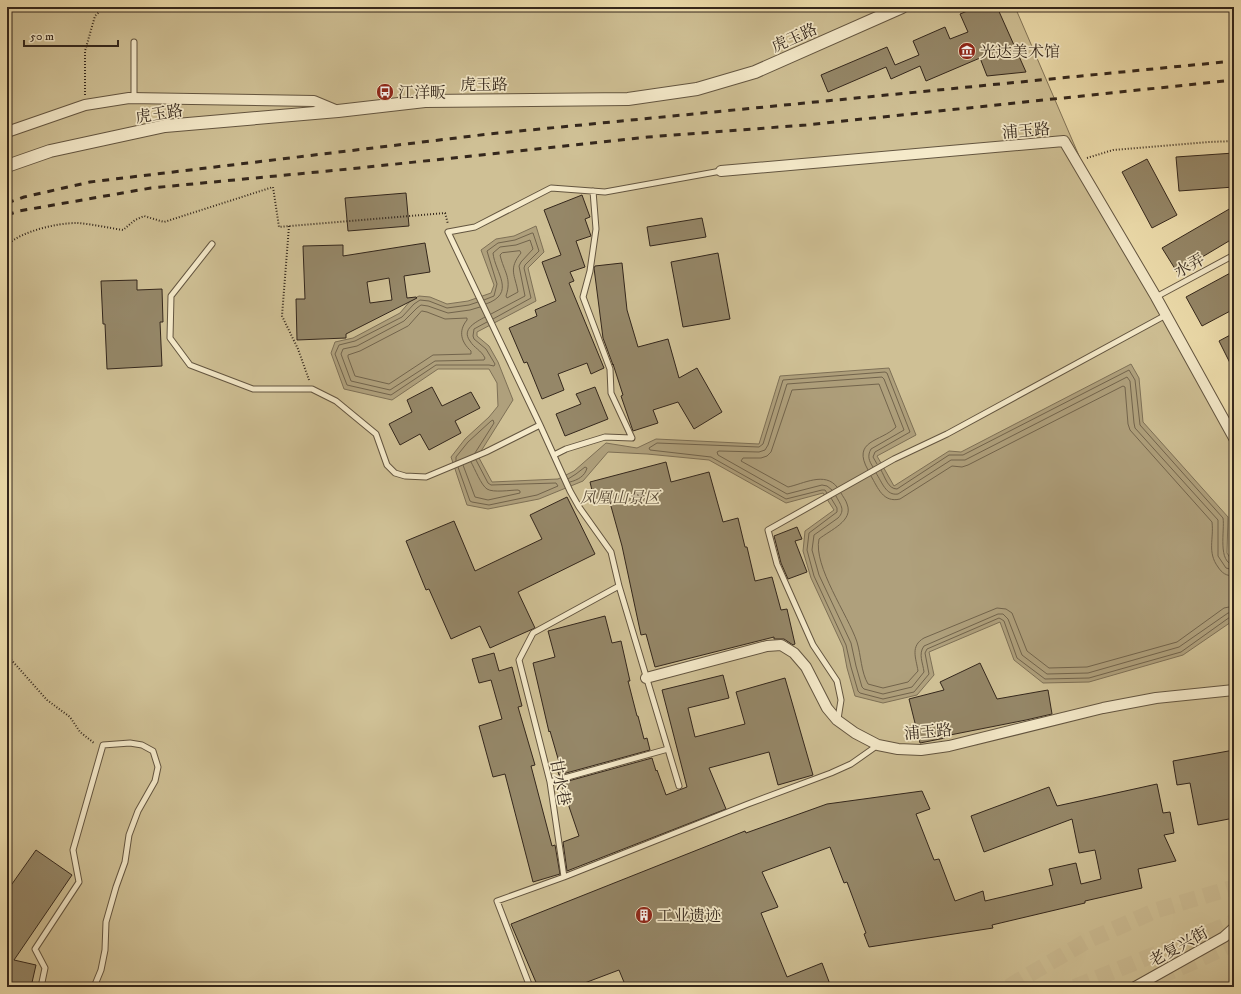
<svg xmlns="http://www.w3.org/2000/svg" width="1241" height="994" font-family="'IM FELL DW Pica','Noto Serif SC',serif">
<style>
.green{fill:#cfc095;stroke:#827458}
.water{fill:#afa07c;stroke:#7e7056}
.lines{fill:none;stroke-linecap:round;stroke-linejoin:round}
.shore{stroke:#72644c;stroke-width:1}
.building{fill:#958768;stroke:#34271c;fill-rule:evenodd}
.trunk-tunnel{stroke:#caba91;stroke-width:16;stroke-dasharray:16 8;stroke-linecap:butt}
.service-casing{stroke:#635540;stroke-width:7}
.minor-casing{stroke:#635540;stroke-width:12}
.tertiary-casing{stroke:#635540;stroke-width:14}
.path{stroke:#34271c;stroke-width:2;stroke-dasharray:1 2;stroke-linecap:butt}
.service{stroke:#f5eaca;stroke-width:5}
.minor{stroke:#f5eaca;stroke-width:10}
.tertiary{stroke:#f5eaca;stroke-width:12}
.rail{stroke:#34271c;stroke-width:3;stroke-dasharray:7 7;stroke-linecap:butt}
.labels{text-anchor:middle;stroke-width:3.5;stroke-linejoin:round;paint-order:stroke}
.street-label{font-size:16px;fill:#34271c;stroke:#f5eaca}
.poi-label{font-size:16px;fill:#34271c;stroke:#f5eaca;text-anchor:start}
.park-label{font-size:16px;font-style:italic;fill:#5b4d3a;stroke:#f5eaca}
</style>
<rect width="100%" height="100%" fill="#efdfae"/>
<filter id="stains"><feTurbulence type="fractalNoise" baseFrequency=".005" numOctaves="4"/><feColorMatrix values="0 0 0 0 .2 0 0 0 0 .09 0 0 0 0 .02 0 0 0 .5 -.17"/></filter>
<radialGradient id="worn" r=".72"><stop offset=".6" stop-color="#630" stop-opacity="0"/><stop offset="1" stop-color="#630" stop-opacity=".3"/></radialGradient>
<path class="green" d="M7 7H1015L1089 179 1234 436V987H7Z"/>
<path class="water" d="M536 226 544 252 528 268 536 301 477 332V336L489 346 498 362 513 400 478 456 492 482 558 479 574 471 606 443 637 448 656 439 759 444 780 376 889 368 916 435 877 456 894 486 949 451 961 452 1131 364 1139 378 1143 422 1228 517 1227 553 1234 564V620L1183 655 1089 682 1043 683 1014 660 1000 622 929 652 934 675 917 695 883 703 855 696 847 668 843 647 811 578 803 551 805 531 834 510 823 493 786 503 709 460 647 454 608 452 583 481 539 499 488 509 467 505 451 457 465 439 489 417 498 406 497 383 489 369H438L392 400 344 389 331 353 335 342 353 338 400 313 411 300 419 296 430 297 447 304 468 301 491 293 494 285 481 250 496 239 514 236Z"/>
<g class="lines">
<path class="shore" d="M520 251 521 253C508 269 515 275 518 292L507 298 506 296C512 278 504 272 500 255L502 253Z
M484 300 494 296 497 284 487 251 498 243 515 240 532 233H533L539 251 525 265 524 268 531 298 493 319
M478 302 469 305 447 308 429 301 420 300 414 304 402 317 355 341 339 345 335 354 347 385 391 395 436 365H489L494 366 495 364 486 349 474 339 473 336 474 329 487 322
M486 304C517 293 495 273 493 253L500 247 516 245 530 240 533 249 521 262 519 266 525 296 491 314
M480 307 470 310 448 313 428 306 421 305 417 308 404 321 357 346 343 349 341 354 351 381 390 390 435 361 484 360 485 358C481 350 474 348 470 341 461 329 476 322 485 317
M422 311 427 312 445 319 467 318V320C458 331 461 342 471 351V354L433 355 389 384 355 376 348 357V355L360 351 408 326Z
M456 461V457L468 442 491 421 493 420 494 423 475 453
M463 465 475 497 488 500 520 493V491L518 490C511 490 493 493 487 489 481 485 475 469 471 462
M458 467 470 501 472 502 489 505 537 495 558 486 556 483 491 485 488 483 476 460
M881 470C885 477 888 489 897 489L949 455H963L1129 370 1135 380 1140 425 1223 518C1225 530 1217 563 1234 565
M876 473C882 482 886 496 898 494L951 460H965L1127 377 1130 381 1134 423 1135 428 1218 520V556L1226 568 1234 570
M871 476C878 488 883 503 900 499L952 466 962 467 968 465 1123 386 1125 387 1128 424 1130 430 1212 522C1214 539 1207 552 1218 567 1222 573 1226 576 1234 576
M568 479 576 474 585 467 587 468C585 476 578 480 570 482
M837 487C825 471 803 484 788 487L741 461 743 458H761L767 456 771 452 792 390 879 384 896 427C881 442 851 440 868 470
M832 490 827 486 822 485 787 494 718 455 717 452 719 451 759 452 765 450 768 445 787 384 882 377 884 379 904 430 871 449C867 456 869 461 873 467
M827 493 825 490H822L786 499 711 457 650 450 649 448 657 443 759 447 763 444 783 380 885 372 887 373 910 432 875 452 873 457 877 464
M841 493C843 497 846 500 847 504 854 521 830 530 819 539 813 566 848 615 857 642 861 655 861 672 868 684L883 688 908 682 918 671C916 658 910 646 924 638L997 608 1006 609 1012 613 1027 651 1049 668 1087 667 1177 642 1224 608 1234 606
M836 496C840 504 846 510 838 518L814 535 812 550 819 575 851 643 856 666 862 687 864 689 883 694 912 687 924 672C923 663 918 654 924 646L998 614H1003L1008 619 1022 655 1047 674 1088 673 1179 647 1228 613 1234 612
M831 498 837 508V512L809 533 807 550 814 576 846 645 851 667 858 691 860 693 883 699 914 692 929 674 925 653 927 649 999 618 1001 619 1004 621 1017 658 1045 679 1089 678 1181 652 1230 617H1234"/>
</g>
<path class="building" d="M977 7H997L1026 72 987 76 980 58 926 81 920 66 891 79 886 67 828 92 821 75 887 47 895 65 919 55 913 41 945 27 950 39 968 32 960 14Z
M1234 153V187L1179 191 1176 157Z
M1147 159 1177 215 1152 228 1122 172Z
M406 193 409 226 348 231 345 198Z
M582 195 590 217 585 219 591 236 576 241 585 267 570 272 574 281 569 283 604 368 591 374 587 363 558 374 564 390 542 399 527 362 524 363 509 328 537 316 535 310 556 301 542 262 561 255 544 210Z
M1231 208 1234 213V238L1177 272 1162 248Z
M702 218 706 237 650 246 647 227Z
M425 243 430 272 404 276 407 298 416 297 417 298 346 334V338L297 340 296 299H305L303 246 343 245V256ZM389 278 392 300 370 303 367 282Z
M718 253 730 319 683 327 671 262Z
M622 263 627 310 638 347 668 339 679 378 697 368 722 412 694 429 678 402 653 410 658 423 633 431 621 396 623 395 613 364V365L603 338 594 268 595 266Z
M1234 271V309L1202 326 1186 297Z
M137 280V290L162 289 163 322H160L162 366 107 369 105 324H103L101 281Z
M1234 333V371L1219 341Z
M432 387 442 406 471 392 480 408 455 421 461 433 429 450 420 434 400 445 389 424 412 412 407 400Z
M595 387 608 419 565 436 556 414 581 404 576 394Z
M666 462 671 482 709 472 723 522 738 518 745 547H747L755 581 772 577 781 610 787 609 795 644 793 645 784 639H774V637L655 667 646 634 641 635 622 546 609 499 595 503 590 482Z
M567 497 595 554 518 592 535 628 490 648 480 626 451 639 429 589 426 590 406 541 454 521 475 571 542 539 530 515Z
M797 527 802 539 795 541 807 572 788 579 781 563 774 536Z
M605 616 612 643 621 641 630 681H628L637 716H638L644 739 647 738 650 750 559 775 555 763 559 762 550 731 549 732 533 663 555 657 548 631Z
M494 653 499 671 512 667 522 706 518 707 535 765 531 766 552 846 555 845 560 874 533 882 505 774 493 777 479 726 502 719 491 680 479 683 472 659Z
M980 663 997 699 1048 690 1052 714 1026 720 945 736V738L920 743 909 699 944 690 940 682Z
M723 675 729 698 688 708 695 737 745 724 736 692 785 678 813 775 778 785 769 752 709 768 726 809 567 871 563 842 579 836 561 783 652 758 656 771 657 770 666 795 687 787 662 690Z
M1234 750V818L1198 825 1190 783 1177 785 1173 761Z
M1157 784 1163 813 1170 812 1174 833 1164 835 1176 861 1138 869 1142 888 1085 901V903L992 925 993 928 869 947 864 934 866 933 847 882 844 883 830 847 762 872 778 907 761 913 787 977 822 963 831 987H626L619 970 574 987H538L511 924 745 831 746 833 827 804 922 791 930 809 916 814 934 860 939 859 955 901 983 891 985 901 1053 885 1049 869 1076 863 1081 884 1101 879 1095 850 1079 853 1072 819 984 852 971 816 1049 787 1057 806Z
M36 850 72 875 14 960 36 965 31 987H7V891Z"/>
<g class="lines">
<path class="trunk-tunnel" d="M1158 977 1196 961 1234 943
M1009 987 1018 981 1087 941 1157 910 1228 889H1234
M1075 987 1234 922"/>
<defs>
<path id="service" d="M134 42V98
M212 244 171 296 170 338 190 365 253 389H312L336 401 376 434 387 465 395 473 405 476 426 477 486 452 540 425
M1156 297 1234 255
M554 455 566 449 605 437 632 438 611 393 610 369 583 297 590 271 596 229 593 191
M838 719 841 700 837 681 813 645 777 564 768 530 894 459 947 434 1166 315
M550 782 668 749
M679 786 619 586 611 552 579 507 570 491 540 425 448 232 475 227 551 188 605 192 721 171
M564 877 748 804 831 773 851 764 878 745
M41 987 45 968 35 949 79 882 73 850 103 745 130 743 142 745 153 751 158 767 155 781 138 811 129 835 125 862 116 887 106 922 105 950 101 970 94 987
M530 987 497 901 564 877 550 782 519 660 533 633 619 586"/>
<path id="minor" d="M7 132 85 105 129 98 314 101 338 111
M721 171 1064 141 1156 297 1234 438
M646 678 767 646 781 645 794 653 806 667 827 708 837 720 855 733 878 745 898 749 921 750 949 746 1103 708 1156 698 1234 690
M1135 987 1224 937 1234 928"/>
<path id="tertiary" d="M7 166 50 151 165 126 338 111 425 101 628 99 697 89 755 72 902 7"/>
</defs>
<use href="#service" class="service-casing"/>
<use href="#minor" class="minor-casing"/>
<use href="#tertiary" class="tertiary-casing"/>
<path class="path" d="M85 95V51L95 16 104 7
M1087 158 1113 150 1209 142 1234 141
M289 226 282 316 298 349 309 380
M7 245C22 231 57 223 77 223 92 224 109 228 123 230L135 220 144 216 164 222 273 187 279 227 445 213 448 224
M7 655 47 700 70 717 80 732 94 743"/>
<use href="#service" class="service"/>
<use href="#minor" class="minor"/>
<use href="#tertiary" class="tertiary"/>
<path class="rail" d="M7 203 24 197 90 182 489 134 1234 61
M7 215 19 211 151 188 359 168 648 137 806 125 1234 80"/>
</g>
<defs>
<symbol id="museum-disc" viewBox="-11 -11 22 22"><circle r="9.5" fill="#8f2418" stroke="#f5eaca"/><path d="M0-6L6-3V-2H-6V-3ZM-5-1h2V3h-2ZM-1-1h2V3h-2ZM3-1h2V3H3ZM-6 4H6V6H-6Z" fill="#fff"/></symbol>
<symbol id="bus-disc" viewBox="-11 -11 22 22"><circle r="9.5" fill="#8f2418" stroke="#f5eaca"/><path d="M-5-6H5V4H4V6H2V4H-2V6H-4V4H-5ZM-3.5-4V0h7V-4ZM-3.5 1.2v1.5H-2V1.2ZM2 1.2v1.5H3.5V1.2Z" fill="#fff"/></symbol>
<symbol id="building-disc" viewBox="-11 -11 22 22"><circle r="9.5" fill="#8f2418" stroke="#f5eaca"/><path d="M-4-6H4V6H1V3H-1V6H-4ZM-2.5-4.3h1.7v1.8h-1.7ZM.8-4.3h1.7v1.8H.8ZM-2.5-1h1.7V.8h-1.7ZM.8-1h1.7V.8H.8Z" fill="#fff"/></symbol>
</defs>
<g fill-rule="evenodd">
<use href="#museum-disc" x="957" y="41" width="20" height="20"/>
<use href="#bus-disc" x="375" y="82" width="20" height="20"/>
<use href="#building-disc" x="634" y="905" width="20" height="20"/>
</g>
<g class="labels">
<g class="street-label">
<text transform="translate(794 37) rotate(-24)" y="6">虎玉路</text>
<text x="484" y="90">虎玉路</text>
<text transform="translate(159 113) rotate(-9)" y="6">虎玉路</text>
<text transform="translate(1026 130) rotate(-5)" y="6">浦玉路</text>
<text transform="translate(1189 265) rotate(-28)" y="6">水弄</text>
<text transform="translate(928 731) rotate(-5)" y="6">浦玉路</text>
<text transform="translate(561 782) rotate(79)" y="6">甘水巷</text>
<text transform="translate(1178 946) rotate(-29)" y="6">老复兴街</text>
</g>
<g class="poi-label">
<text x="980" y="57">光达美术馆</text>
<text x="398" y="98">江洋畈</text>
<text x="657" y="921">工业遗迹</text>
</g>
<g class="park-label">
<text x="620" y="503">凤凰山景区</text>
</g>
</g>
<rect width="1241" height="994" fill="none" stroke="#efdfae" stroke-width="24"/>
<rect x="8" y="8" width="1225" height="978" fill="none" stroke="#34271c" stroke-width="2"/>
<rect x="12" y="12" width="1217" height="970" fill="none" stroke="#34271c"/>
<path d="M24 40v6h94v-6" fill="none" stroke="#34271c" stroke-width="2"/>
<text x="30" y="40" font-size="12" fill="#34271c" stroke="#f5eaca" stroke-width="3" paint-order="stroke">50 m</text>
<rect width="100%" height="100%" filter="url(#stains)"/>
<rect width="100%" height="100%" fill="url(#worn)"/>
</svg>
